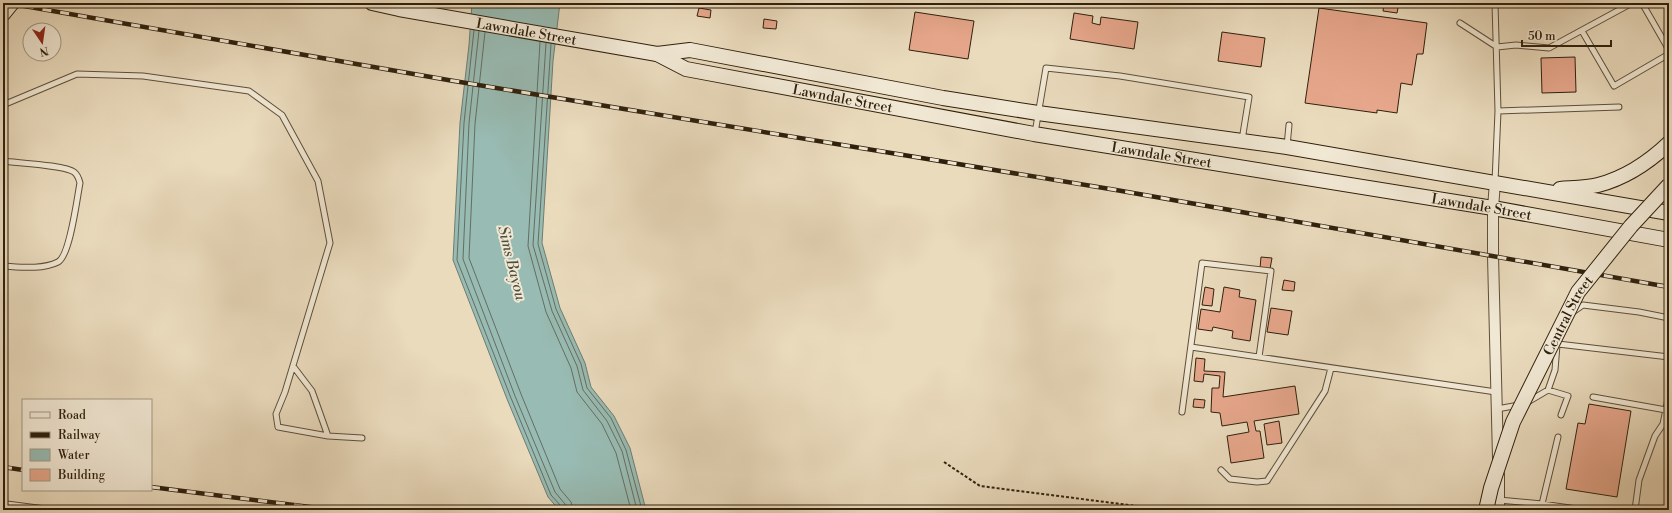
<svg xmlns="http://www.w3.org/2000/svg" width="1672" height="513" font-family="'Libre Bodoni',serif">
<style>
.water{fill:#98bbb3;stroke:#6e7d71}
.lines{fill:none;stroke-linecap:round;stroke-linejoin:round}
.shore{stroke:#646e60;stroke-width:1}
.building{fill:#e7a78c;stroke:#2f200d}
.lane-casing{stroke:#5e4f39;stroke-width:7}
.street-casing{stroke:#5e4f39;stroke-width:12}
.secondary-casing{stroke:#2f200d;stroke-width:16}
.path{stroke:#2f200d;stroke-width:2;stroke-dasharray:3 2;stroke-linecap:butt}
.lane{stroke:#f1e8d4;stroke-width:5}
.street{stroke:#f1e8d4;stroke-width:10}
.secondary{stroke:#f1e8d4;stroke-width:14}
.rail-casing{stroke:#2f200d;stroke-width:4.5}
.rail{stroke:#f1e8d4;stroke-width:3;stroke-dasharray:9;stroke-linecap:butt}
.secondary-bridge-casing{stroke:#2f200d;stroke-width:16;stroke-linecap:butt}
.secondary-bridge{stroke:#f1e8d4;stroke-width:14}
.labels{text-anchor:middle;stroke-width:4;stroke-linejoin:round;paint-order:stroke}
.street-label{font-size:14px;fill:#2f200d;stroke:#f1e8d4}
.water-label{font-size:15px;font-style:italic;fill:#4e4e3f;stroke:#f1e8d4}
</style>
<rect width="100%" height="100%" fill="#eadbbd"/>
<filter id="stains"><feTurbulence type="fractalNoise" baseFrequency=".005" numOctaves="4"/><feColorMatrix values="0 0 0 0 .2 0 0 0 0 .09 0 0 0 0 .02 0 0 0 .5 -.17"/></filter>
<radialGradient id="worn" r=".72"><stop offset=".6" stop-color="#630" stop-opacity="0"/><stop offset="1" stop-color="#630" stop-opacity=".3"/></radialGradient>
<path class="water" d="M472 3H560L553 61 542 243 560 308 585 363 591 387 614 416 630 448 646 510H559L548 497 507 399 453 260 460 123 469 45Z"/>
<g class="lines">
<path class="shore" d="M474 30 464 123 457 260 511 398 551 495 561 506V510
M479 31 469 123 463 259 515 396 555 492 565 504 567 510
M485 32 475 124 469 258 521 394 560 489 571 502 573 510
M540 42 528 246 546 312 571 368 577 392 602 424 616 453 631 510
M546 43 533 245 552 311 577 366 583 390 607 421 622 451 637 510
M551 44 538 244 556 309 581 364 587 388 611 418 626 450 642 510"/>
</g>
<path class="building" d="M1384 3H1399L1397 13 1383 11Z
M699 8 711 10 710 18 697 16Z
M1319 8 1427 23 1423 54H1417L1412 85 1401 83 1397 113 1377 110V113L1305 103Z
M915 12 974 21 968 59 909 50Z
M1074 13 1093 16 1092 23 1100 25 1101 17 1138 22 1134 49 1070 39Z
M764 19 777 21 776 29 763 28Z
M1222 32 1265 38 1261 67 1218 61Z
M1575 57 1576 92 1542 93 1541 58Z
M1261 257 1272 258 1270 269 1260 268Z
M1284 280 1295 282 1294 291 1282 290Z
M1205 287 1214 289 1212 306 1202 305Z
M1224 287 1240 290 1239 297 1256 300 1250 341 1232 338 1233 331 1213 327 1212 331 1198 329 1201 309 1220 312Z
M1271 308 1292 311 1288 335 1267 332Z
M1196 358 1205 359 1204 371 1225 372 1223 397 1295 386 1299 414 1254 421 1256 431H1260L1264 458 1231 463 1227 436 1249 432 1247 422 1222 426 1220 413 1211 412 1212 388H1219L1220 376 1204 374 1203 382 1194 381Z
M1194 399 1205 400 1204 408 1193 407Z
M1589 404 1631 411 1617 497 1566 489 1578 423 1585 424Z
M1279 421 1282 443 1267 445 1264 424Z"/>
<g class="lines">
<defs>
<path id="lane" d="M1479 3 1495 5
M1642 3 1669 50
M1460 23 1497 47 1516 45 1549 48 1632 3
M1582 31 1614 86 1669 54
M3 105 77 74 143 76 249 91 282 115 318 181 330 243 285 392 276 414 278 427 328 436 362 438
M1498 111 1619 107
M1035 133 1046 68 1120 76 1249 97 1242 140
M1287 146 1289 125
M3 161C17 163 65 165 74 172 78 175 79 179 80 183 77 198 70 256 58 262 42 270 20 267 3 266
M1495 182 1498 111 1495 3
M1573 312 1583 305 1639 312 1669 318
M1558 344 1669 357
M1191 347 1496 392
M293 366 312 391 328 436
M1548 390 1568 396 1561 415
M1593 397 1666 410
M1526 403 1548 390 1555 370 1557 345
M1497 409 1519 405
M1182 412 1202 263 1271 271 1259 357
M1221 470 1230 479 1257 482 1267 481 1325 391 1331 368
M1499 500 1542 504 1584 510
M3 501 7 504 53 510
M1542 504 1558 437
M1635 510 1639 480 1655 436 1663 424 1669 394"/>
<path id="street" d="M1495 182 1493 208V256L1498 458
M1499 474V510"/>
<g id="secondary">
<path id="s1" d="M372 3 399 9 657 54 690 50 943 98 1038 113 1287 147 1669 213"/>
<path d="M3 14 12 3"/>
<path id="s2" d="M657 54 686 69 1034 134 1493 208 1669 240"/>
<path d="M1560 189C1572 188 1586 188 1598 185 1625 178 1649 162 1669 143"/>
</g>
</defs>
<use href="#lane" class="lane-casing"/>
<use href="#street" class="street-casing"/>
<use href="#secondary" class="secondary-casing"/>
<path class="path" d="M944 462 980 486 1168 510"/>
<use href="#lane" class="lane"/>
<use href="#street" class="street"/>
<use href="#secondary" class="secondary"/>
<defs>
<path id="rail" d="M7 3 448 80 1116 190 1669 287
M3 467 23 470
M151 487 334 510"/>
</defs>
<use href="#rail" class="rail-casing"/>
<use href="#rail" class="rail"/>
<defs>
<g id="secondary-bridge">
<path id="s3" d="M1486 510 1491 488 1513 422 1578 292 1631 226 1669 185"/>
</g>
</defs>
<use href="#secondary-bridge" class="secondary-bridge-casing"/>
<use href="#secondary-bridge" class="secondary-bridge"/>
</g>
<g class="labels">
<g class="street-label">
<text dy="5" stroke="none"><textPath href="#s1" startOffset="157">Lawndale Street</textPath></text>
<text dy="5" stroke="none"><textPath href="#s2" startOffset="192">Lawndale Street</textPath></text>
<text dy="5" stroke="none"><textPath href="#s2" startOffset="516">Lawndale Street</textPath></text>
<text dy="5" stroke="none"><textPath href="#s2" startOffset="840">Lawndale Street</textPath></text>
<text dy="5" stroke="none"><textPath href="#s3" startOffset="212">Central Street</textPath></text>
</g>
<g class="water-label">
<text transform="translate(512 263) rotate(76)" y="5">Sims Bayou</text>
</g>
</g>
<rect width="1672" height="513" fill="none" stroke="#eadbbd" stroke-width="16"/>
<rect x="4" y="4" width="1664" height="505" fill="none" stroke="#2f200d" stroke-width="2"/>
<rect x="8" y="8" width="1656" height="497" fill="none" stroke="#2f200d"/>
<rect x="22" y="399" width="130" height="92" fill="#f1e8d4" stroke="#a39884"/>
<rect x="30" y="412" width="20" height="6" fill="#f1e8d4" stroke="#a39884"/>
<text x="58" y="419" font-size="12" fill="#2f200d">Road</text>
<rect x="30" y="432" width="20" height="6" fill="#2f200d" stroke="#a39884"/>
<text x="58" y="439" font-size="12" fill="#2f200d">Railway</text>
<rect x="30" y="449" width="20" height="12" fill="#98bbb3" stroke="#a39884"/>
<text x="58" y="459" font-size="12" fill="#2f200d">Water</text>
<rect x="30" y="469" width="20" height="12" fill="#e7a78c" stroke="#a39884"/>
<text x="58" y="479" font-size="12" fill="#2f200d">Building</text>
<g transform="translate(42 42) rotate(167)"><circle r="19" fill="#f1e8d4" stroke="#a39884"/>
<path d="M0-3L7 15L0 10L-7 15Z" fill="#8f2418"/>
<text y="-6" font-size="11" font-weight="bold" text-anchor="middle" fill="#2f200d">N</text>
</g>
<path d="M1522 40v6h89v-6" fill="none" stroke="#2f200d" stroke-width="2"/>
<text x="1528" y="40" font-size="12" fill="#2f200d" stroke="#f1e8d4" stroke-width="3" paint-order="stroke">50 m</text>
<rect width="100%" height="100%" filter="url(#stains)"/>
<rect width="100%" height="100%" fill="url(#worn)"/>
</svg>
